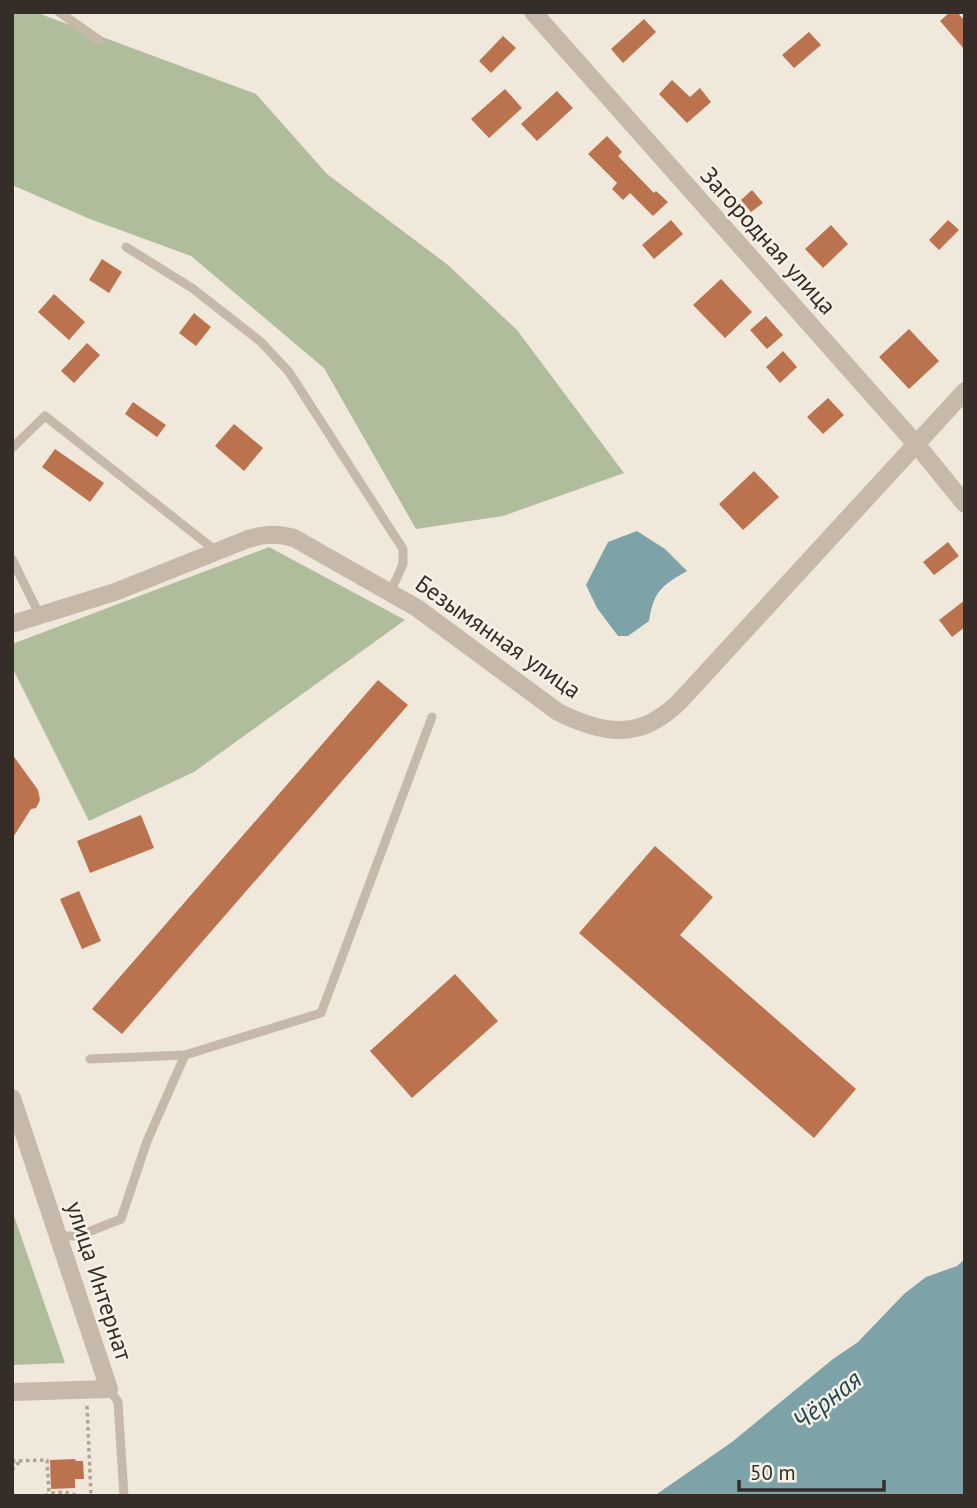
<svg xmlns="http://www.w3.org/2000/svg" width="977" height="1508" font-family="'PT Sans',sans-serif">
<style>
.green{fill:#afbd9d}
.water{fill:#7da3a9}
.building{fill:#ba734e}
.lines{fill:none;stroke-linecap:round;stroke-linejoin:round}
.path{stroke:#b1a393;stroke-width:3.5;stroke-dasharray:3.5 3.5;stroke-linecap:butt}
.service{stroke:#c6b9a9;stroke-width:9}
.minor{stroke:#c6b9a9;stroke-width:18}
.tertiary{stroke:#c6b9a9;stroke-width:18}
.labels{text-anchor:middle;stroke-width:5;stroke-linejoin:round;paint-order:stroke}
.street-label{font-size:24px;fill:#342d28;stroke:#f7f1e7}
.water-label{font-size:26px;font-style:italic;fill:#214951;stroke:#f7f1e7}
</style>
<rect width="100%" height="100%" fill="#efe8db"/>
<path class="green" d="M12 12H35L256 94 327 174 448 265 517 330 624 473 503 516 416 529 324 368 191 256 90 219 12 185Z
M269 547 405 620 194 772 89 821 12 667V644Z
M12 1210 65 1363 12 1365Z"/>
<path class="water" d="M637 531 665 549 687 571C661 586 654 591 649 621L628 636H618L597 608 586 585 608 542Z
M965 1259V1493L962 1496H654L732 1442 833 1359 858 1342 904 1294 926 1277 957 1266Z"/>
<path class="building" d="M950 12H957L965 21V50L940 21Z
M644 19 656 32 623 63 611 49Z
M809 32 821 45 794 68 782 55Z
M503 36 516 48 491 73 479 61Z
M672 80 690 97 700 88 711 102 687 123 659 94Z
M505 89 522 108 489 138 471 119Z
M557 91 573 108 537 141 521 124Z
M607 136 622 152 618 156 654 193 656 191 668 202 653 216 630 193 623 200 612 189 617 183 588 154Z
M752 190 763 203 751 212 741 200Z
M671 220 683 234 654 259 642 245Z
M948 220 959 230 939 250 929 240Z
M831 225 848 244 823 268 805 249Z
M102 259 122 272 109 293 89 280Z
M721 279 752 312 725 338 693 305Z
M54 294 85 322 69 340 38 312Z
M194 313 211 327 196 346 179 333Z
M766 316 783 335 767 349 750 330Z
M909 329 939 361 909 389 879 357Z
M87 343 100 355 74 383 61 371Z
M783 351 797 367 780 383 766 367Z
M828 398 844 415 823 434 807 417Z
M133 402 166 425 157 437 125 414Z
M234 424 263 448 244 471 215 446Z
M55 449 104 483 90 502 42 467Z
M754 471 779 497 743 530 719 504Z
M948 542 959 556 934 575 923 562Z
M965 600V627L952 637 939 620Z
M378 680 408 705 122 1034 92 1009Z
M12 754 38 790 40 800 36 808 31 809 12 839Z
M141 815 154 848 90 873 77 841Z
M655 846 713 897 680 935 856 1089 814 1138 579 933Z
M79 891 101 941 82 949 60 899Z
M455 974 498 1021 412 1098 370 1051Z
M75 1459 76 1461H83L84 1479H75V1488L51 1489 50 1460Z"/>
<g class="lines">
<path class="path" d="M87 1406 91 1496
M12 1461 47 1460 49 1493
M12 1470 20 1461
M45 1496C53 1491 69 1491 77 1496"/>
<path class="service" d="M59 12 99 40
M126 247 192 288 261 342 289 372 403 549V564L390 593
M12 448 45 416 216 551
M12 559 40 616
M90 1059 185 1055 321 1013 432 717
M58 1236H78L121 1219 147 1141 185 1055
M109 1389 118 1402 124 1496"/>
<path class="minor" d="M533 12 916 444 965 504
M12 1098 109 1389 12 1392"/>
<path class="tertiary" d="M12 624 115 592 248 539C265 534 277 533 294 538L417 608 558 712C606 736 642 740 681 700L965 391"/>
</g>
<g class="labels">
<g class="street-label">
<text transform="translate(768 241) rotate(48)" y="8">Загородная улица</text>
<text transform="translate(498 637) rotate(35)" y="8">Безымянная улица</text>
<text transform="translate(99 1281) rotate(72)" y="8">улица Интернат</text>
</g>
<g class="water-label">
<text transform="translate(827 1400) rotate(-38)" y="9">Чёрная</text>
</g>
</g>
<rect width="977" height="1508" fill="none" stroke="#342d28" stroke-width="28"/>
<path d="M739 1480v10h145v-10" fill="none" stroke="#342d28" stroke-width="3.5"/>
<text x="750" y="1480" font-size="21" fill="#342d28" stroke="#f7f1e7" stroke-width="5" paint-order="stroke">50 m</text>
</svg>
